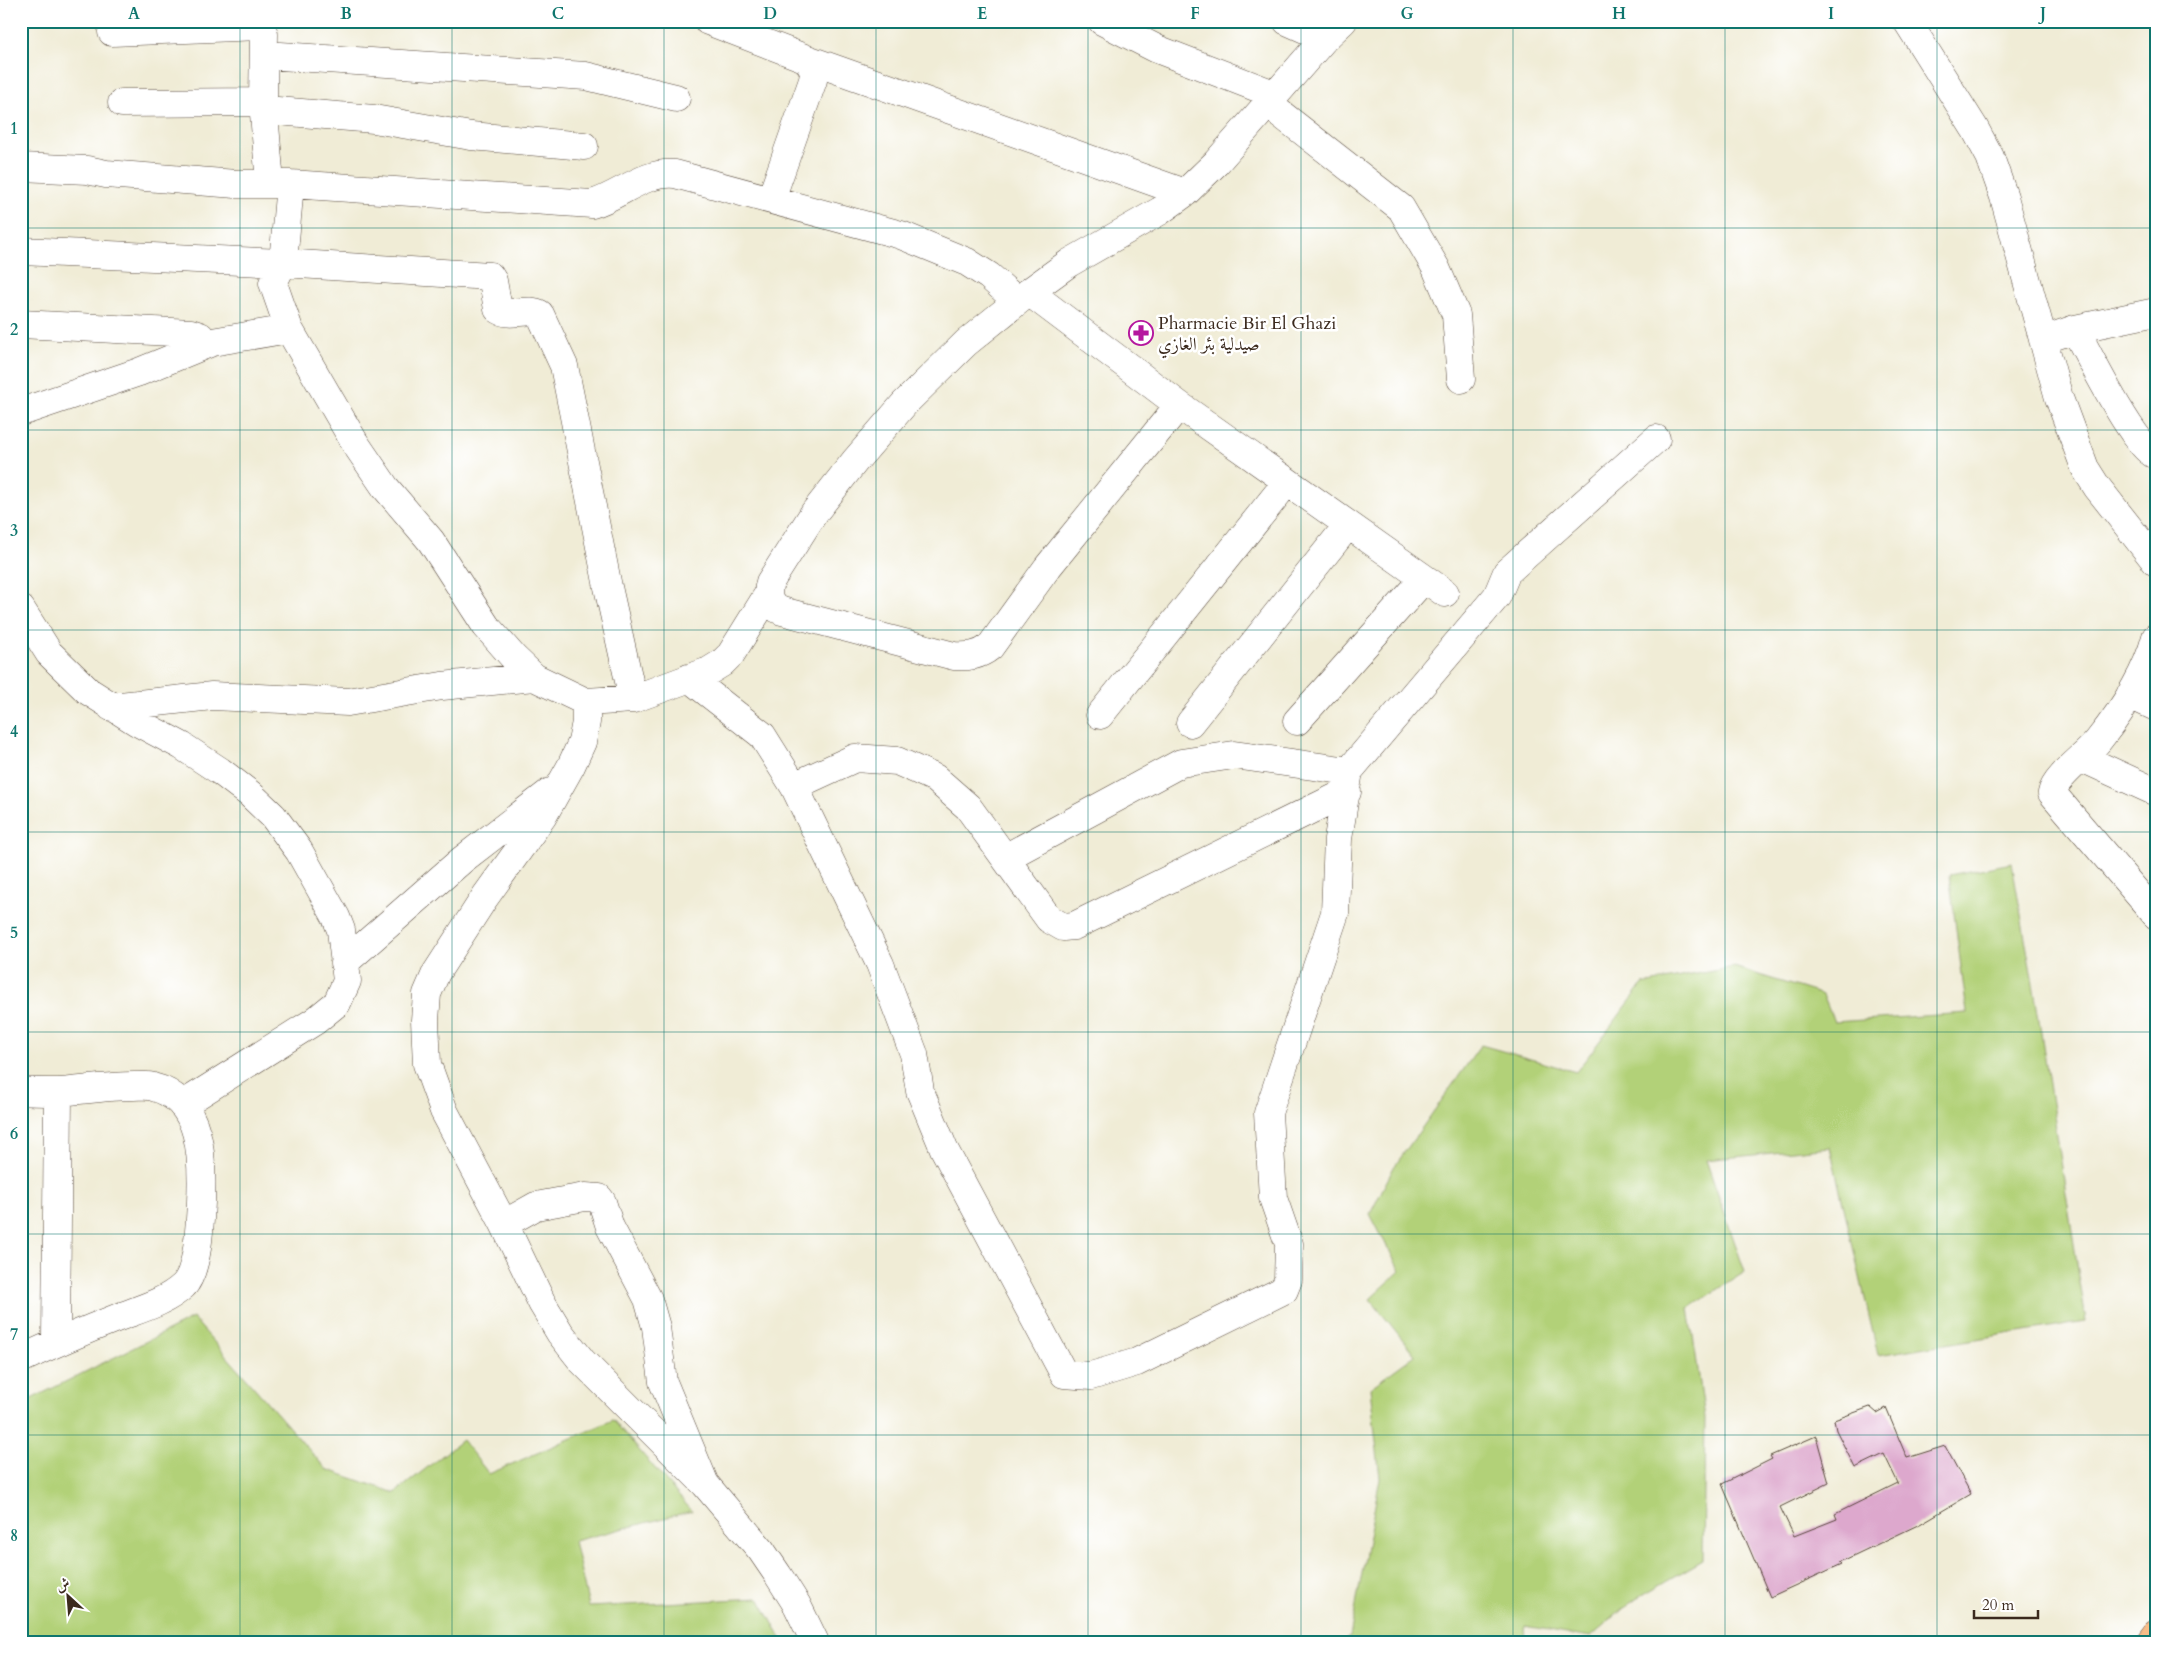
<svg xmlns="http://www.w3.org/2000/svg" width="2177" height="1663" font-family="Cardo,Amiri,serif">
<style>
.green{fill:#b2d178;stroke:#767e4b}
.building{fill:#dda8cd}
.lines{fill:none;stroke-linecap:round;stroke-linejoin:round}
.minor-casing{stroke:#56473a;stroke-width:29}
.major-casing{stroke:#56473a;stroke-width:29}
.minor{stroke:#fff;stroke-width:28}
.major{stroke:#f7bd88;stroke-width:28}
.grid{fill:none;stroke:#0f766e;stroke-width:1;stroke-opacity:0.55}
.labels{text-anchor:middle;stroke-width:5;stroke-linejoin:round;paint-order:stroke}
.poi-label{font-size:18px;fill:#3b2a1e;stroke:#fff;text-anchor:start}
.neatline{fill:none;stroke:#0f766e;stroke-width:2}
.grid-label{font-size:16px;text-anchor:middle;font-weight:bold;fill:#0f766e}
</style>
<rect width="100%" height="100%" fill="#fff"/>
<filter id="ink" filterUnits="userSpaceOnUse"><feTurbulence type="fractalNoise" baseFrequency=".02" numOctaves="2"/><feDisplacementMap in="SourceGraphic" scale="10" xChannelSelector="R" yChannelSelector="G"/><feConvolveMatrix kernelMatrix="1 2 1 2 8 2 1 2 1" color-interpolation-filters="sRGB"/></filter>
<filter id="wash" filterUnits="userSpaceOnUse"><feTurbulence type="fractalNoise" baseFrequency=".0096" numOctaves="4" result="noise"/><feDisplacementMap in="SourceGraphic" scale="20" xChannelSelector="R" yChannelSelector="G"/><feGaussianBlur stdDeviation="1.12" result="paint"/><feColorMatrix in="noise" values="0 0 0 0 0 0 0 0 0 0 0 0 0 0 0 0 0 1.4 0 .05"/><feComposite in="paint" operator="in"/></filter>
<g filter="url(#wash)">
<rect width="100%" height="100%" fill="#f0ecd6"/>
<path class="green" d="M2012 863 2037 1007 2086 1321 1878 1355 1830 1147 1706 1160 1745 1272 1689 1308 1705 1418 1703 1560 1632 1601 1591 1637 1525 1626 1526 1642H1341L1350 1637 1380 1478 1370 1388 1415 1355 1370 1299 1400 1271 1370 1214 1394 1167 1481 1045 1576 1072 1643 984 1734 967 1823 995 1834 1022 1967 1013 1949 875Z
M193 1318 326 1469 395 1493 462 1440 489 1474 613 1420 692 1511 574 1541 589 1607 759 1598 783 1642H21V1404Z"/>
<g id="blocks">
<path class="building" d="M1870 1407 1877 1413 1886 1408 1907 1458 1945 1446 1971 1494 1920 1524 1840 1562 1842 1564 1770 1597 1722 1484 1772 1459 1770 1456 1816 1436 1829 1483 1780 1507 1794 1536 1837 1519 1835 1514 1898 1483 1884 1454 1855 1468 1836 1430 1834 1420Z"/>
</g>
</g>
<g filter="url(#ink)">
<use href="#blocks" fill-opacity="0" stroke="#56473a" stroke-width="1"/>
<g class="lines">
<defs>
<path id="minor" d="M708 21 807 59 814 71 813 80 771 199
M1102 21 1157 49 1276 95
M1287 21 1325 38
M1907 21 1975 129 1990 157 2004 197 2059 398 2085 468 2097 487 2156 562
M112 32 260 26 264 34 263 102 270 183
M265 55 586 76 676 98
M807 59 1185 193
M122 103 263 102
M1268 104 1401 208 1436 268 1456 315 1461 379
M265 110 374 119 471 136 584 146
M21 167 87 170 106 174 236 184H290L592 204C620 196 644 171 675 174L901 235 967 262 989 276 1017 301
M290 184 283 263 273 283 289 329 355 443 385 487 431 541 486 626 514 658 534 677 586 702V722L582 742 571 766 543 816 485 897 436 973 427 994 425 1020 427 1064 444 1111 504 1224 542 1303 560 1333 582 1361 705 1484
M21 251 283 263 490 276 493 281 498 309C510 318 527 307 540 314L564 366 608 587 633 699
M1029 292 1179 405 1445 593
M21 324 191 333 200 336 202 345
M2075 329 2156 312
M2043 340 2075 329C2086 350 2137 452 2156 455
M1179 405 1047 568 990 647C979 656 968 657 954 656L782 611C768 606 766 596 770 582L814 513 855 461 905 403 966 343 1029 292 1069 263 1160 211 1185 193 1216 163 1325 38 1343 21
M21 412 139 372 212 342 289 329
M21 609 49 653 88 691 137 722 182 746 220 771 250 794 273 816 299 851 336 917 341 930 347 981 337 1003 315 1021 182 1105
M2156 637C2146 675 2122 711 2098 741 2087 755 2055 777 2052 793L2156 915
M689 678 762 735 794 786 880 964 914 1054 920 1091 944 1149 1064 1374 1091 1376 1137 1362 1284 1290 1288 1280 1289 1244 1273 1198 1268 1113 1335 913 1338 839 1349 771 1497 596 1507 572 1656 439
M2130 695 2156 707
M586 702 633 699 709 671 722 663 731 654 767 596
M111 707 212 696 348 702 442 686 534 677
M1100 715 1287 482
M1297 721 1424 579
M1190 723 1348 525
M2082 758 2156 792
M794 786 855 758 897 761 935 778 968 807 1049 919 1063 927 1074 926 1347 792
M1005 858 1181 763 1234 755 1349 771
M344 963 462 860 550 792
M21 1091C34 1092 47 1092 59 1092 84 1090 109 1086 134 1086 140 1086 148 1085 153 1087 203 1099 203 1161 201 1202 200 1223 198 1272 183 1286 166 1302 140 1309 119 1317 86 1330 53 1344 21 1359
M504 1224 536 1206 585 1197 599 1198 602 1202 610 1227 648 1299 656 1327 663 1382 705 1484 761 1550 778 1575 797 1605 815 1642
M56 1342 58 1092"/>
<path id="major" d="M2150 1642 2156 1634"/>
</defs>
<use href="#minor" class="minor-casing"/>
<use href="#major" class="major-casing"/>
<use href="#minor" class="minor"/>
<use href="#major" class="major"/>
</g>
</g>
<path class="grid" d="M240 21V1642M452 21V1642M664 21V1642M876 21V1642M1088 21V1642M1301 21V1642M1513 21V1642M1725 21V1642M1937 21V1642M21 228H2156M21 430H2156M21 630H2156M21 832H2156M21 1032H2156M21 1234H2156M21 1435H2156"/>
<defs>
<symbol id="pharmacy-ring" viewBox="-11 -11 22 22"><circle r="9.5" fill="#fff" stroke="#b5179e" stroke-width="1.5"/><path d="M-2-6h4v4h4v4h-4v4h-4v-4h-4v-4h4Z" fill="#b5179e"/></symbol>
</defs>
<g fill-rule="evenodd">
<use href="#pharmacy-ring" x="1127" y="319" width="28" height="28"/>
</g>
<g class="labels">
<g class="poi-label">
<text x="1158" y="329">Pharmacie Bir El Ghazi<tspan x="1158" dy="21">صيدلية بئر الغازي</tspan></text>
</g>
</g>
<rect width="2177" height="1663" fill="none" stroke="#fff" stroke-width="55"/>
<g transform="translate(68 1596) rotate(334)" stroke="#ffffff" stroke-width="4" paint-order="stroke">
<path d="M0-4L9 19L0 12L-9 19Z" fill="#3b2a1e"/>
<text y="-8" font-size="14" font-weight="bold" text-anchor="middle" fill="#3b2a1e">ش</text>
</g>
<path d="M1974 1610v8h64v-8" fill="none" stroke="#3b2a1e" stroke-width="2.5"/>
<text x="1982" y="1610" font-size="15" fill="#3b2a1e" stroke="#ffffff" stroke-width="4" paint-order="stroke">20 m</text>
<rect x="28" y="28" width="2122" height="1608" class="neatline"/>
<g class="grid-label">
<text x="134" y="19">A</text>
<text x="346" y="19">B</text>
<text x="558" y="19">C</text>
<text x="770" y="19">D</text>
<text x="982" y="19">E</text>
<text x="1195" y="19">F</text>
<text x="1407" y="19">G</text>
<text x="1619" y="19">H</text>
<text x="1831" y="19">I</text>
<text x="2043" y="19">J</text>
<text x="14" y="134">1</text>
<text x="14" y="335">2</text>
<text x="14" y="536">3</text>
<text x="14" y="737">4</text>
<text x="14" y="938">5</text>
<text x="14" y="1139">6</text>
<text x="14" y="1340">7</text>
<text x="14" y="1541">8</text>
</g>
</svg>
